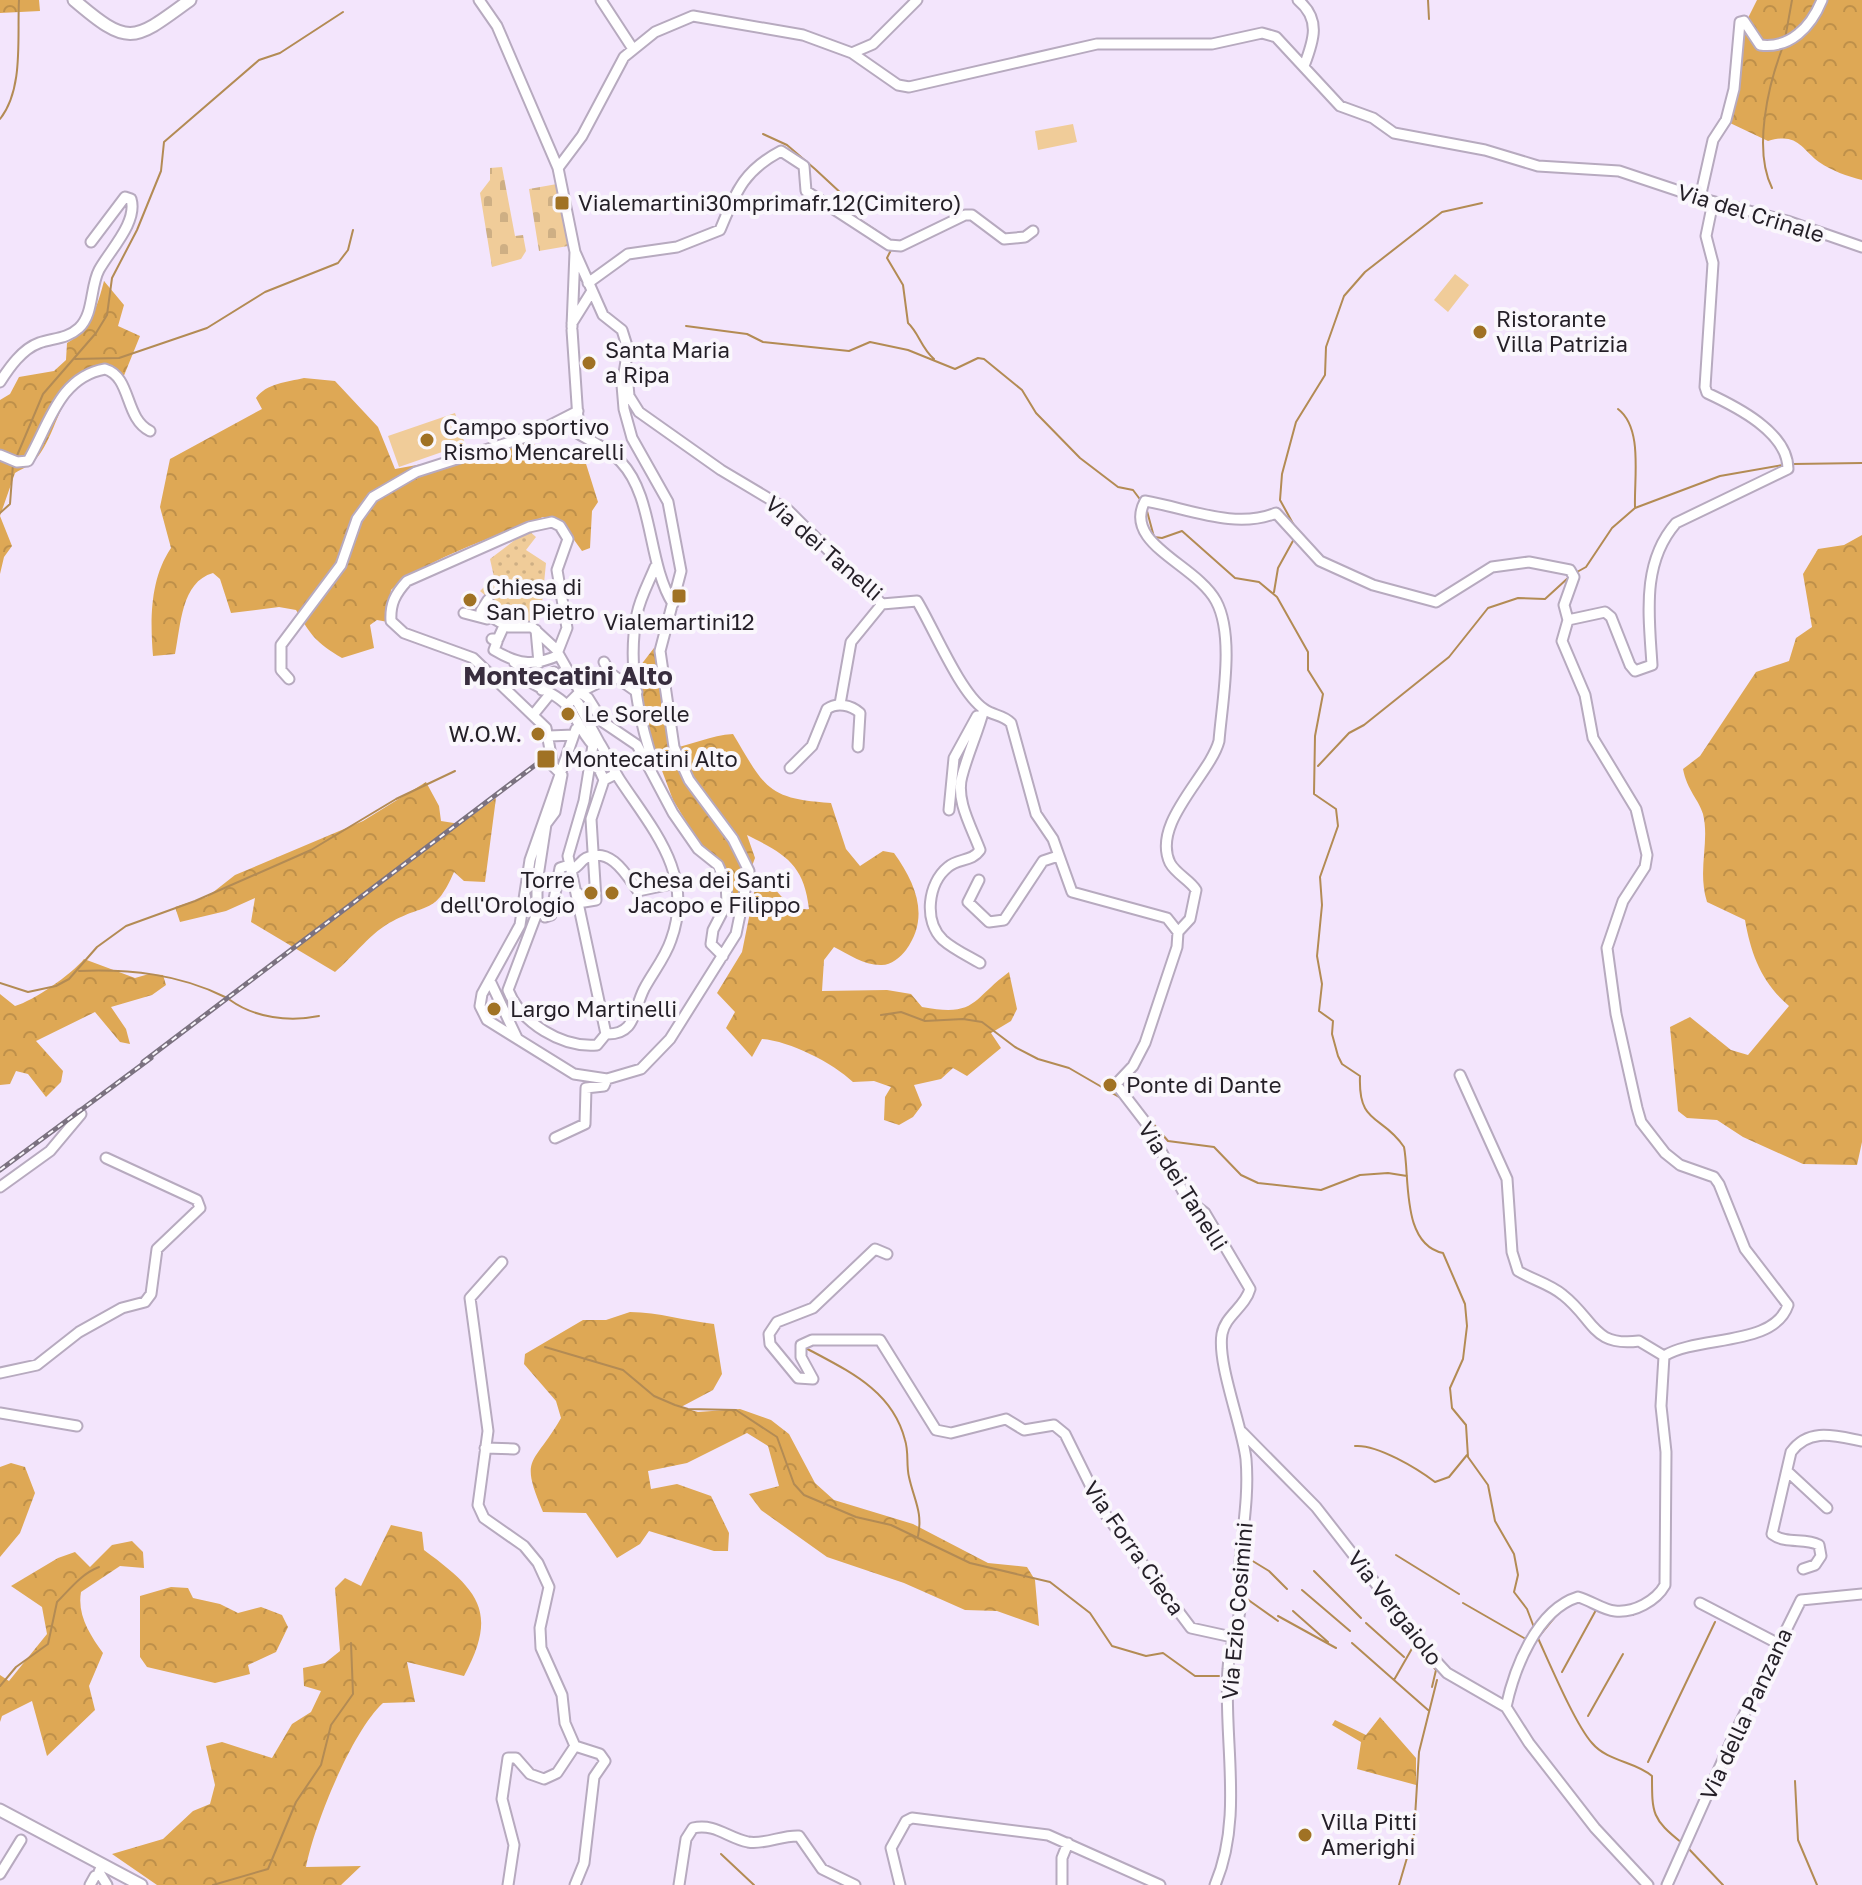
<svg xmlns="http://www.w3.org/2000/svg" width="1862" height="1885" font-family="'Golos Text',sans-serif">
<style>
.grass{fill:#f0cc99}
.forest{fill:url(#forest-crowns)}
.cemetery{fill:url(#cemetery-stones)}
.park{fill:url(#park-dots)}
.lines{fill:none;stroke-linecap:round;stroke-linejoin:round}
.stream{stroke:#b38b54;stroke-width:2}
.minor-casing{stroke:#b7aabf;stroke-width:13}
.major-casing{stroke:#b7aabf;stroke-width:15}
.minor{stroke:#fff;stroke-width:9}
.major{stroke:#fff;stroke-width:11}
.rail-casing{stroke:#7b7280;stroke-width:5}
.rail{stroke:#faf7fc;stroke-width:2;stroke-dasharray:6;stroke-linecap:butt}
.poi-dot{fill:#a07224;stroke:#faf7fc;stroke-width:3}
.labels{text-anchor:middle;stroke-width:8;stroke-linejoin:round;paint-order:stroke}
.poi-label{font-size:22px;fill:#241f27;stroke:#faf7fc;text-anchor:start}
.street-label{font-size:22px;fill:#241f27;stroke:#faf7fc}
.quarter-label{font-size:26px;font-weight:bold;fill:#382d3e;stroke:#faf7fc}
</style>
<defs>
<pattern id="forest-crowns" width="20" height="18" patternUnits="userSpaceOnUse" patternTransform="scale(2)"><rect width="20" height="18" fill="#dea855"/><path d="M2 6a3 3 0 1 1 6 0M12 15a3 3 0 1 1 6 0" fill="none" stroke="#be904a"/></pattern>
<pattern id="cemetery-stones" width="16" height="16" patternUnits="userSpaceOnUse" patternTransform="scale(2)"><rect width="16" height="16" fill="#f0cc99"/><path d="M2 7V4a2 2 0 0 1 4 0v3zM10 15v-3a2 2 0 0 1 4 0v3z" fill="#ceaf84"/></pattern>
<pattern id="park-dots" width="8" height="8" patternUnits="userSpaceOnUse" patternTransform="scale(2)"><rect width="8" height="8" fill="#f0cc99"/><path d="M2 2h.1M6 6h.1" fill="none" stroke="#ceaf84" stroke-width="1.8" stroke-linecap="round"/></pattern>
</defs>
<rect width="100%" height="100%" fill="#f3e5fc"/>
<path class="grass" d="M1073 124 1077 142 1038 150 1035 131Z
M1455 274 1469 285 1448 312 1434 300Z
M455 413 465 444 399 467 388 436Z"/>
<path class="forest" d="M0 0H39L40 11 0 13Z
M1757 0H1862V180C1847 176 1832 171 1819 162 1801 148 1797 132 1768 141L1730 123 1738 90 1743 28Z
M104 281 124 305 118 326 140 336 123 378C62 356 63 428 36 459 32 465 21 469 15 473L0 516 12 546 4 557 0 574V400L10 394 19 377 54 371 66 360 67 343C90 331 98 304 104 281Z
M304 378 335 381 378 427 395 469 460 457 529 436 542 456 566 448 582 451 598 502 592 511 590 548 582 551 562 523 543 517C496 537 428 557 391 590L388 622 377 620 370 625 374 648 342 658C316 643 310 634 296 610L279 607 231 613 220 579 213 573C181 582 181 625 175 654L153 656C150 619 150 579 171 548L160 507 170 459 262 409 256 398C267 383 287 382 304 378Z
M1862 535V1142L1857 1165 1803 1164 1743 1137 1717 1120 1687 1118 1678 1111 1670 1027 1690 1017 1731 1050 1748 1055 1789 1006C1762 983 1751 955 1745 920L1707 902C1697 870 1710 842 1703 814 1699 800 1687 790 1683 769L1700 756 1756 672 1789 661 1796 638 1812 627 1803 574 1818 549 1844 545Z
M654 648 670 749C692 745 711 735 733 734 765 787 766 799 831 803L846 849 860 866 883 851 894 853C916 884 930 917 906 950 900 958 890 966 880 965 864 965 848 954 834 947L824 960 822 991 887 990 911 994 922 1007C977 1017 971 1000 1009 972L1017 1009 1011 1021 991 1033 1001 1048 967 1076 953 1068 941 1079 914 1085 922 1105 913 1117 899 1125 884 1120 885 1097 891 1087 874 1081 853 1082C833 1063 790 1041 762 1039L752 1057 726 1028 735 1012 717 993 742 952 756 883 770 882C779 895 792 911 809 909 804 864 785 854 747 835L755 858 740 898 730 897 721 863 701 846 673 800 646 728 637 670Z
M426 782 439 806 441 821 460 824 496 798 485 882 464 881 454 872C435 915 429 902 393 921 372 931 353 957 335 972L251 922 255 898 226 911 180 922 175 907 207 897 235 875 363 821Z
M84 959 135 978 149 974 163 975 166 985 152 995 111 1007 126 1029 130 1044 120 1042 95 1012 36 1041 63 1071 61 1082 46 1097 28 1074 16 1071 10 1084 0 1085V994L15 1006C33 1001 72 974 84 959Z
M630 1312C659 1312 685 1321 714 1324L722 1374 713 1390 681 1407 698 1412 740 1409 771 1420 789 1434 815 1483 834 1500 913 1524 988 1563 1027 1567 1035 1580 1039 1626 997 1611 965 1610 904 1583 827 1557 761 1510 749 1494 779 1486 768 1446 747 1433 687 1463 648 1471 651 1489 677 1484 711 1496 729 1533 728 1551H714L649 1531 640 1544 617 1558 586 1513 543 1512C519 1455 533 1467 561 1418L556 1401 524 1364 525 1354 583 1320H606Z
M11 1463 25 1467 35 1493 20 1533 0 1557V1467Z
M391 1525 422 1532 424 1550C478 1590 499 1611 464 1676L407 1662 415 1702 383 1703C352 1731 314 1825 306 1867L361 1866 341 1885H157L112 1854 163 1839 193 1811 210 1804 215 1785 206 1746 222 1742 272 1758 292 1724 311 1712 321 1691 304 1686 303 1668 325 1663 340 1651 335 1588 345 1578 361 1586Z
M132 1541 143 1552 144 1568 120 1566 81 1592C77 1615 90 1635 103 1653L89 1686 95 1710 47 1756 32 1701 2 1716 0 1722V1675L9 1681 47 1634 42 1607 11 1586 58 1558 75 1552 90 1567 112 1545Z
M171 1587 188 1588 193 1598 220 1604 238 1613 261 1607 282 1615 288 1627 276 1652 248 1665 250 1674 215 1683 147 1667 140 1657V1596Z
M1380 1717 1416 1758V1785L1357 1769 1361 1742 1332 1725 1335 1720 1366 1735Z"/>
<path class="cemetery" d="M502 167 515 236 523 235 526 251 521 259 492 267 480 193 490 180V168Z
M557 184 568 246 539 251 529 189Z"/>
<path class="park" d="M528 530 536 537 526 550 546 563 542 604 529 625 509 624 498 617 502 610 480 591 494 577 490 559Z"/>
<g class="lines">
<path class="stream" d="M1428 0 1429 19
M1785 39 1792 0
M0 119C24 89 17 37 19 0
M763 134 787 145 815 169 843 195 851 214 877 231
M1772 188C1753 150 1768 86 1782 49
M891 250 887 258 903 285 908 323C919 333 921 348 934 359
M686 326 747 334 763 342 849 351 870 342 908 350 955 369 978 358 984 359 1022 390 1036 413 1080 458 1118 487 1133 490 1142 502
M75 359 119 358 207 328 265 292 338 263 348 250 353 230
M1618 409C1643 428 1634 477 1635 507
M16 458 43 394 96 333 107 315 112 278 137 230 161 171 164 142 259 60 280 53 343 12
M1793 464 1862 463
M1147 511 1154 537 1162 538 1182 531 1235 578 1259 582 1277 597 1308 652V670L1323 694 1315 736 1314 794 1336 809 1338 826 1320 877 1322 905 1317 956 1322 984 1319 1011 1333 1021 1332 1034 1338 1056 1342 1064 1360 1076C1358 1126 1382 1114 1404 1147 1410 1177 1401 1244 1443 1253L1465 1304 1467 1326 1463 1359 1450 1388 1452 1408 1466 1425 1468 1457 1488 1485 1495 1521 1514 1554 1518 1575 1514 1592 1527 1609 1535 1630
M0 513 10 504 13 464
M1296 529 1280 500 1282 474 1296 422 1325 375 1326 347 1344 296 1365 272 1442 212 1482 203
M1577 572 1586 567 1612 528 1635 508 1720 476 1783 465
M1274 592 1278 568 1294 539
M1318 766 1349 733 1364 725 1449 657 1488 608 1518 598 1545 599 1568 578
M79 971C130 969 179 974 225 997
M0 983 28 992 56 986 69 979 97 947 126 926 195 901 311 850 396 799 455 771
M230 1000C255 1018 289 1022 319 1016
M881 1015 901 1012 925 1021 963 1019 982 1022 1015 1047 1038 1059 1069 1068 1119 1097
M1143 1112 1168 1141 1214 1147 1241 1175 1258 1183 1321 1190 1360 1175 1388 1173 1407 1176
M545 1347 623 1370 654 1396 675 1405 688 1409 736 1410 777 1437 794 1484 804 1495 856 1517 891 1525 970 1563 1050 1582 1090 1613 1112 1646 1146 1656 1163 1653 1195 1676H1219
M804 1347C846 1370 892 1389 905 1440 909 1452 906 1465 909 1477 914 1500 923 1512 918 1536
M1355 1446C1377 1444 1418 1469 1435 1482L1449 1477 1467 1455
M1396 1555 1459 1594
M1251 1560 1269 1571 1287 1589
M1314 1571 1361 1618
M1302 1590 1350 1631
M1247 1599 1278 1621
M1381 1602 1436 1670 1432 1687
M1463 1603 1524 1638
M1293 1611 1328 1642
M1623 1615H1633
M1278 1616 1336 1648
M1366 1623 1404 1657
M1540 1635 1559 1612
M1537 1636C1549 1662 1575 1724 1592 1743 1608 1762 1635 1761 1652 1776 1652 1814 1652 1819 1682 1843
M1352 1643 1428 1710
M1562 1672 1596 1610
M1394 1680 1414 1645
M0 1686 16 1667 48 1644 57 1602C70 1589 81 1574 99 1567
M1588 1716 1623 1654
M1648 1762 1715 1622
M1795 1781 1798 1840 1817 1885
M1687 1847 1723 1885
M721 1854 754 1885
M213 1885 268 1869 296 1802 321 1765 331 1725 353 1694 351 1643
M1399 1885 1414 1834 1419 1752 1437 1680"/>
<defs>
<path id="minor" d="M479 0 497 26 558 168 575 252 603 315 622 330 628 349 622 385 624 409 632 438 668 502 681 571 660 651 674 747 689 780 733 839 749 871 736 934 670 1039 641 1069 607 1079 574 1074 487 1020 480 1006 482 994 520 925 530 860 576 729
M601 0 633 49
M1298 0C1321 19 1314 40 1304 66
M852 53 873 44 917 0
M558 168 582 136 624 57 655 32 693 16 803 35 852 53 898 85 909 87 1097 44H1212L1262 33 1276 37 1340 106 1373 118 1394 133 1485 150 1538 166 1619 171 1700 198 1787 221 1862 247
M1700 198 1713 140 1726 120 1734 89 1740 22 1744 21 1760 45C1790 49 1811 27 1822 0
M588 283 628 254 677 247 720 230C736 192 743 171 781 151L804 166 806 191 889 245 901 246 965 215H972L1004 239 1025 237 1033 231
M572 323 592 291
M572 327 575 252
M572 330 579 434C593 442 610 450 621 462 654 497 647 562 673 604
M627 374 629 396 639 412 721 470 788 510 882 604
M0 382C9 368 22 349 39 343 53 338 67 339 79 328 94 314 90 287 99 270 110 250 138 222 131 199L125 197 91 242
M0 455 17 462 28 461C49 425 59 377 105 369 132 377 124 418 150 431
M488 600 481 611 508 627H532L558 651
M882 604 917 601C933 627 960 693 984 709 993 716 1002 714 1011 723L1036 814 1053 839 1072 892 1167 918 1178 932 1177 947 1145 1043 1133 1066 1116 1084 1146 1123 1187 1199 1205 1213 1250 1289C1245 1307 1225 1316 1222 1334 1217 1364 1242 1425 1246 1459 1249 1494 1243 1527 1240 1561 1239 1578 1242 1594 1240 1610 1237 1630 1229 1648 1228 1669 1223 1740 1244 1817 1215 1885
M464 613 487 619
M503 628 498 639H492L497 642 494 650C517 664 533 667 559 655L580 692
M536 630 539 663
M558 651 567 628 557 570 568 539 560 526 552 522 529 527 407 581C395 594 390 604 391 621L404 633 473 658 546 728 553 766 562 775 555 812 546 824 537 883V913L508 990C521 1023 562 1048 597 1045L606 1034
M514 662 524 669 525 679C539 688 559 695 569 708 579 722 581 732 593 745L584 801 568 856 606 1034
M604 662 610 673 637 692
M289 679 281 670V645L341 565 357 519 373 497 416 472 529 436 578 411
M542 690 554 672
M581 693 588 698 603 722 637 745 673 813 698 849 718 865 726 883 727 903 713 930 711 944 723 956
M578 703 599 742 595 744
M840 704 851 642 882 604
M566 706 580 692 598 683 597 678 610 673
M533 715 550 694
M549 736 574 735
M599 742C607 754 612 768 620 780 653 830 695 875 671 940 665 958 653 972 644 989 633 1011 636 1035 606 1034
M653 762C638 716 627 662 637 614 640 598 649 582 655 567
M588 763 599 769 604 780
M790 768 812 746 827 709C837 702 851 705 860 713L858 747
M949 810 954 758 977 716
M571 870C579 867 580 861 586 858 611 846 627 876 638 891L676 883
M979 880 968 902 989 922 1004 920 1043 861 1058 856
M578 893 584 902 596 900 591 819 604 780 616 774
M540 905 545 917 551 915 560 868 569 865
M1178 932 1190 919 1196 890C1190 880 1176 874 1170 863 1151 823 1210 775 1219 741 1222 702 1235 636 1216 601 1196 564 1122 544 1145 501 1187 508 1235 530 1276 513L1320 561 1373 585 1436 602 1492 567 1529 562 1570 570 1574 577 1564 605 1568 620
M980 963C968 956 953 949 943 940 923 921 928 883 948 867 958 858 972 862 980 850 972 828 955 800 962 776 968 753 978 732 984 709
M491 983 517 1038
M1460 1075 1507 1179 1512 1252 1518 1271C1533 1280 1550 1284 1563 1295 1595 1320 1592 1347 1639 1341L1664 1356
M555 1138 585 1124 586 1088 604 1086 607 1079
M0 1187 50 1151 81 1114
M887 1254 875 1249 813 1308 777 1322 769 1334 770 1344 798 1378 813 1379 801 1357V1345L812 1340H880L936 1430 951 1433 1006 1419 1024 1430 1054 1425 1065 1434 1103 1511 1191 1628 1232 1637
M502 1262 470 1298 488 1431 478 1505 484 1518 524 1546 538 1563 549 1587 540 1628 541 1648 562 1695 565 1723 575 1746 600 1754 605 1761 594 1777 584 1863 575 1885
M0 1373 37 1365 79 1332 122 1308 145 1302 151 1294 157 1249 200 1208 197 1200 106 1158
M0 1413 77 1426
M1242 1432 1316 1507 1436 1661 1447 1673 1506 1707 1529 1743 1595 1828 1648 1885
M485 1448 514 1449
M1787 1471 1827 1508
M1803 1569 1815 1565 1821 1556 1819 1545C1804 1537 1787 1545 1772 1534L1791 1452C1809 1427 1836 1436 1862 1441
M1700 1603 1779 1644
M1506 1707C1514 1670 1536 1610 1578 1597 1590 1600 1603 1610 1615 1611 1634 1613 1656 1601 1665 1585L1666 1452 1661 1406 1664 1356C1699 1335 1774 1347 1788 1305L1745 1249 1719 1184 1714 1177 1680 1165 1665 1153 1641 1122 1637 1108 1616 1014 1607 948 1623 901 1645 867 1647 855 1636 809 1593 738 1585 695 1562 641 1568 620 1605 612 1611 617 1630 665 1635 671 1652 665C1649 616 1641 563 1676 523L1788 469C1788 432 1735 406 1707 393L1705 387 1713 263 1706 236 1713 202
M102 1865 99 1872 107 1885
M0 1874 21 1840
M90 1885 95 1876
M508 1885 514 1845 502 1799 508 1758H516L530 1774 544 1779 557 1773 575 1746
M679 1885 686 1839 693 1828C715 1823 728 1838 748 1842 765 1845 782 1835 799 1836L822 1869 855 1885
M900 1885 891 1848 906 1821 912 1818 1048 1835 1160 1885
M1062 1885V1858L1068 1843
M1667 1885 1734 1735 1801 1600 1862 1594"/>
<path id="major" d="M74 0C129 47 133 42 190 0
M0 1810 141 1885"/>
</defs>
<use href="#minor" class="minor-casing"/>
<use href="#major" class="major-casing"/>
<use href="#minor" class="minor"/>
<use href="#major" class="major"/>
<defs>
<path id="rail" d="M143 1062 542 760
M0 1170 151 1058"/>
</defs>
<use href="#rail" class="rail-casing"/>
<use href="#rail" class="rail"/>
</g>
<g class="poi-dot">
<rect x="554" y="195" width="16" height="16" rx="4"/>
<circle cx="1480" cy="332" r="8"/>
<circle cx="589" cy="363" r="8"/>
<circle cx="427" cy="440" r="8"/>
<rect x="671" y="588" width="16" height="16" rx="4"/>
<circle cx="470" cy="600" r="8"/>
<circle cx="568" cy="714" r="8"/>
<circle cx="538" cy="734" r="8"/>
<rect x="536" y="749" width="20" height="20" rx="4"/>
<circle cx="591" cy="893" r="8"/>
<circle cx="612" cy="893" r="8"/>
<circle cx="494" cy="1009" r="8"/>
<circle cx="1110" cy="1085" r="8"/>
<circle cx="1305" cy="1835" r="8"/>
</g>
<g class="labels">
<g class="poi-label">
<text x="578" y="211">Vialemartini30mprimafr.12(Cimitero)</text>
<text x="1496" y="327">Ristorante<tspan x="1496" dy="25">Villa Patrizia</tspan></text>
<text x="605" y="358">Santa Maria<tspan x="605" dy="25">a Ripa</tspan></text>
<text x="443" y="435">Campo sportivo<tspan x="443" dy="25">Rismo Mencarelli</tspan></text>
<text x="486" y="595">Chiesa di<tspan x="486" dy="25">San Pietro</tspan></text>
<text x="679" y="630" text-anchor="middle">Vialemartini12</text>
<text x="584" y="722">Le Sorelle</text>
<text x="522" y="742" text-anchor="end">W.O.W.</text>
<text x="564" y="767">Montecatini Alto</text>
<text x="575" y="888" text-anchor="end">Torre<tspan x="575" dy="25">dell'Orologio</tspan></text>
<text x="628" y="888">Chesa dei Santi<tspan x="628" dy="25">Jacopo e Filippo</tspan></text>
<text x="510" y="1017">Largo Martinelli</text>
<text x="1126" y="1093">Ponte di Dante</text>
<text x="1321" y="1830">Villa Pitti<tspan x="1321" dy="25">Amerighi</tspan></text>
</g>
<g class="street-label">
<text transform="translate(1751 213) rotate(17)" y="8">Via del Crinale</text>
<text transform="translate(824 548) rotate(41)" y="8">Via dei Tanelli</text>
<text transform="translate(1183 1186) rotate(58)" y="8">Via dei Tanelli</text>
<text transform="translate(1134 1548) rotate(55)" y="8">Via Forra Cieca</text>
<text transform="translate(1395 1608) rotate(52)" y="8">Via Vergaiolo</text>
<text transform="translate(1237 1611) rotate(-85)" y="8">Via Ezio Cosimini</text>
<text transform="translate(1746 1714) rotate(-65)" y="8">Via della Panzana</text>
</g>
<g class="quarter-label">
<text x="568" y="685">Montecatini Alto</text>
</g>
</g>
</svg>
